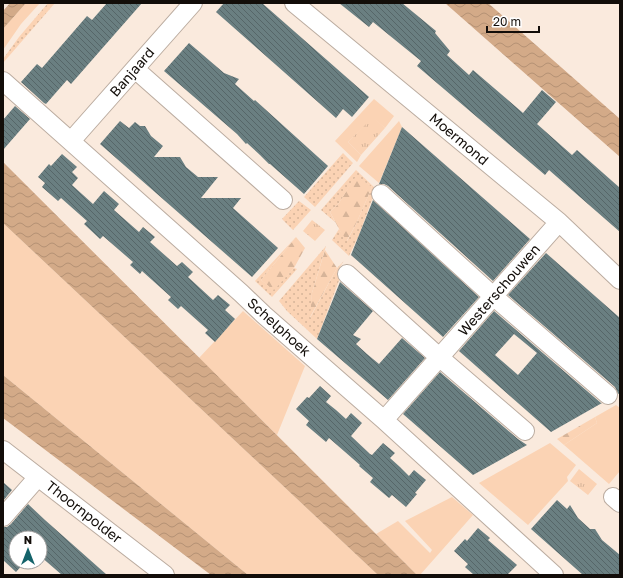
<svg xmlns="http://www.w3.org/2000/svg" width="623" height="578" font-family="'Golos Text',sans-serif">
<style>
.grass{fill:#fbd3b4}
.forest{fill:url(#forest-firs)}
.park{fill:url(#park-tufts)}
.garden{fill:url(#garden-dots)}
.water{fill:url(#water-waves)}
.building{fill:url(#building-back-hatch);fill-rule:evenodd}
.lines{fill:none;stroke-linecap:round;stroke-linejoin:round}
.minor-casing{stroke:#bbaca0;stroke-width:20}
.minor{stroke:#fff;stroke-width:18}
.labels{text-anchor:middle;stroke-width:3;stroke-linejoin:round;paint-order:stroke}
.street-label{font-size:14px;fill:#120d09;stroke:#fff}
</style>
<defs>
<pattern id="forest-firs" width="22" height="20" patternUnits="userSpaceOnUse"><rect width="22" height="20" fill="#fbd3b4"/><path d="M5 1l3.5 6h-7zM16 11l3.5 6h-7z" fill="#d6b499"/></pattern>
<pattern id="park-tufts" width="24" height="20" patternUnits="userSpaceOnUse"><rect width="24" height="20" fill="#fbd3b4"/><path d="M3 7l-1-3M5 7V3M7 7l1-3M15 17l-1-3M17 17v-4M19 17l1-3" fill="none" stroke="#d6b499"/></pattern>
<pattern id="garden-dots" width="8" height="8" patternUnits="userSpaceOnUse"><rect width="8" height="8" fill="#fbd3b4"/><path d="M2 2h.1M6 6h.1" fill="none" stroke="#d6b499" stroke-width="1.8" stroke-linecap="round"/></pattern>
<pattern id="water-waves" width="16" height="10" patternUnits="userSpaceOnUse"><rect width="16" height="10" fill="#d3aa88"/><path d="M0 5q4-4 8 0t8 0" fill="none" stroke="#b49174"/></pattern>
<pattern id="building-back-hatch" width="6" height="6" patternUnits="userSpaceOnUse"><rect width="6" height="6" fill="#6a7f81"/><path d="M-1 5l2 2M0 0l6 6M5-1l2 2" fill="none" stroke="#566668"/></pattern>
</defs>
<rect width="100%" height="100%" fill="#faeadd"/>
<path class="grass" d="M26 3H40L21 24 3 50V29Z
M374 99 394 116 385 128 373 118 348 142 361 155 357 162 335 141Z
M399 121 402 127 379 183 359 166Z
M3 223 378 575H248L3 375Z
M243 311 305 366 277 435 199 358Z
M616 405 620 408V471L609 484 564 445 597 423 595 417Z
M550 443 576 465 567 477 568 481 528 525 479 483Z
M452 497 473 515 420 575H417L376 534 398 521 430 553 432 550 405 521Z"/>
<path class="forest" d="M356 175 372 187 356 224 346 242 330 212 339 203Z
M296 237 305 248 294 268 274 291 261 280Z
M325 250 337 268 309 319 312 293Z
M595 417 597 423 564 445 557 439Z"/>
<path class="park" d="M373 117 385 128 361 155 348 142Z
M312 220 325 230 315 241 303 231Z
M579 469 597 484 588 495 570 481Z"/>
<path class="garden" d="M48 3H55L3 63V59L19 37Z
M343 153 353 163 315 207 304 197Z
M356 170 376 189 359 235 349 256 332 240 339 229 347 241 356 224 372 187 356 176 339 203 330 212 335 222 321 210Z
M299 201 311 210 293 230 282 219Z
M296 237 261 280 274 290 294 268 297 269 272 297 255 281Z
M326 246 312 293 310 318 337 268 344 261 339 268 343 270 317 339 287 311 279 301Z"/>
<path class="water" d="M10 3H26L3 29V11Z
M445 3H488L620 119V157Z
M3 162 375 533 417 575H378L3 223Z
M3 375 248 575H211L3 418Z"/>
<path class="building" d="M107 3H142L71 84 67 80 46 104 44 103 21 82 37 64 42 68 87 16 92 20Z
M224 3H262L369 97 352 117 343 109 336 118 216 12Z
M339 3H402L436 31 435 33 450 51 447 55 469 75 473 70 523 113 542 90 556 102 537 124 572 155 577 150 620 188V232L549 170 545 175 417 66 421 61 373 22 369 27Z
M189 43 224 73 239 79 235 84 254 101 255 100 328 166 304 194 270 164H269L260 155 247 143 246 144 237 134 164 71Z
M15 106 30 119 3 150V120Z
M120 121 129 128 135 122 140 126H145L151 136 163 146 154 157H180L186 167 198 177H218L201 198H241L233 208 278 248 252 277 100 144Z
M402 127 530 239 493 281 388 186 384 184H379Z
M62 154 77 167 72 172 78 178 72 185 93 204 104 191 119 204 114 210 139 232 143 227 155 237 150 242 177 266 182 262 193 272 188 277 213 300 218 295 230 305 225 310 235 319 215 342 205 333 208 330 181 306 178 309 168 300 171 297 142 271 140 274 130 265 133 262 103 236 100 239 84 224 87 221 61 198 58 201 42 187 45 183 38 177 49 164 51 166Z
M373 200 479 297 443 337 351 255Z
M546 253 620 318V393L618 394 615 387 508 295Z
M340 282 373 311 353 335 361 339 356 344 367 354 379 364 402 338 425 358 388 400 317 339Z
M494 311 601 403H602L551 432 459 351ZM514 334 537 353 518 375 495 355Z
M440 372 518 439 527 445 473 475 403 414Z
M320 386 331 396 326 402 336 410 346 419 351 413 362 423 351 436 370 454 372 455 383 443 395 453 390 458 400 467 409 476 414 470 426 480 415 493 417 494 406 507 392 495 389 498 370 482 373 478 359 466 360 465 329 438 326 442 306 425 309 421 296 409 307 397 309 398Z
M3 482 12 490 3 501Z
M557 500 567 509 570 505 578 518 590 529H595L602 540 620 555V575H583L531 529Z
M28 504 45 520 107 575H62L40 556V538H16V562H25L16 572 3 560V527H7L11 524Z
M478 528 490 538 488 540 517 565 507 575H474L465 567 468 564 454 551 465 539 467 541Z"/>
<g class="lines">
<defs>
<path id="minor" d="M294 3 559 222 620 280
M135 69 283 200
M3 81 241 293 264 315 384 420 554 575
M71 141 193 3
M381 194 493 296 608 395
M347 274 439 357 525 431
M384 420 559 222
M3 450 165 575
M613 497 620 503
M3 517 38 477"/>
</defs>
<use href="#minor" class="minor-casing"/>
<use href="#minor" class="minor"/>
</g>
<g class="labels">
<g class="street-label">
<text transform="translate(132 72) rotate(-49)" y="5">Banjaard</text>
<text transform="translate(459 139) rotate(40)" y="5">Moermond</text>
<text transform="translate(499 290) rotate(-49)" y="5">Westerschouwen</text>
<text transform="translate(279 327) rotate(42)" y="5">Schelphoek</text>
<text transform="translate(84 512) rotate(38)" y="5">Thoornpolder</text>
</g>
</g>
<rect width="623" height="578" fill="none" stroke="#120d09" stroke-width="8"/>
<g transform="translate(28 550)"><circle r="19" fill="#ffffff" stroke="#a09e9d"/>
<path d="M0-3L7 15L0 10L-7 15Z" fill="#14636a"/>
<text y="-6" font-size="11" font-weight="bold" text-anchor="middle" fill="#120d09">N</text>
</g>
<path d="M487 26v6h52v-6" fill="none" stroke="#120d09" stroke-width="2"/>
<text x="493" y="26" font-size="12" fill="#120d09" stroke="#ffffff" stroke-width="3" paint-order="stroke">20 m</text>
</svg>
